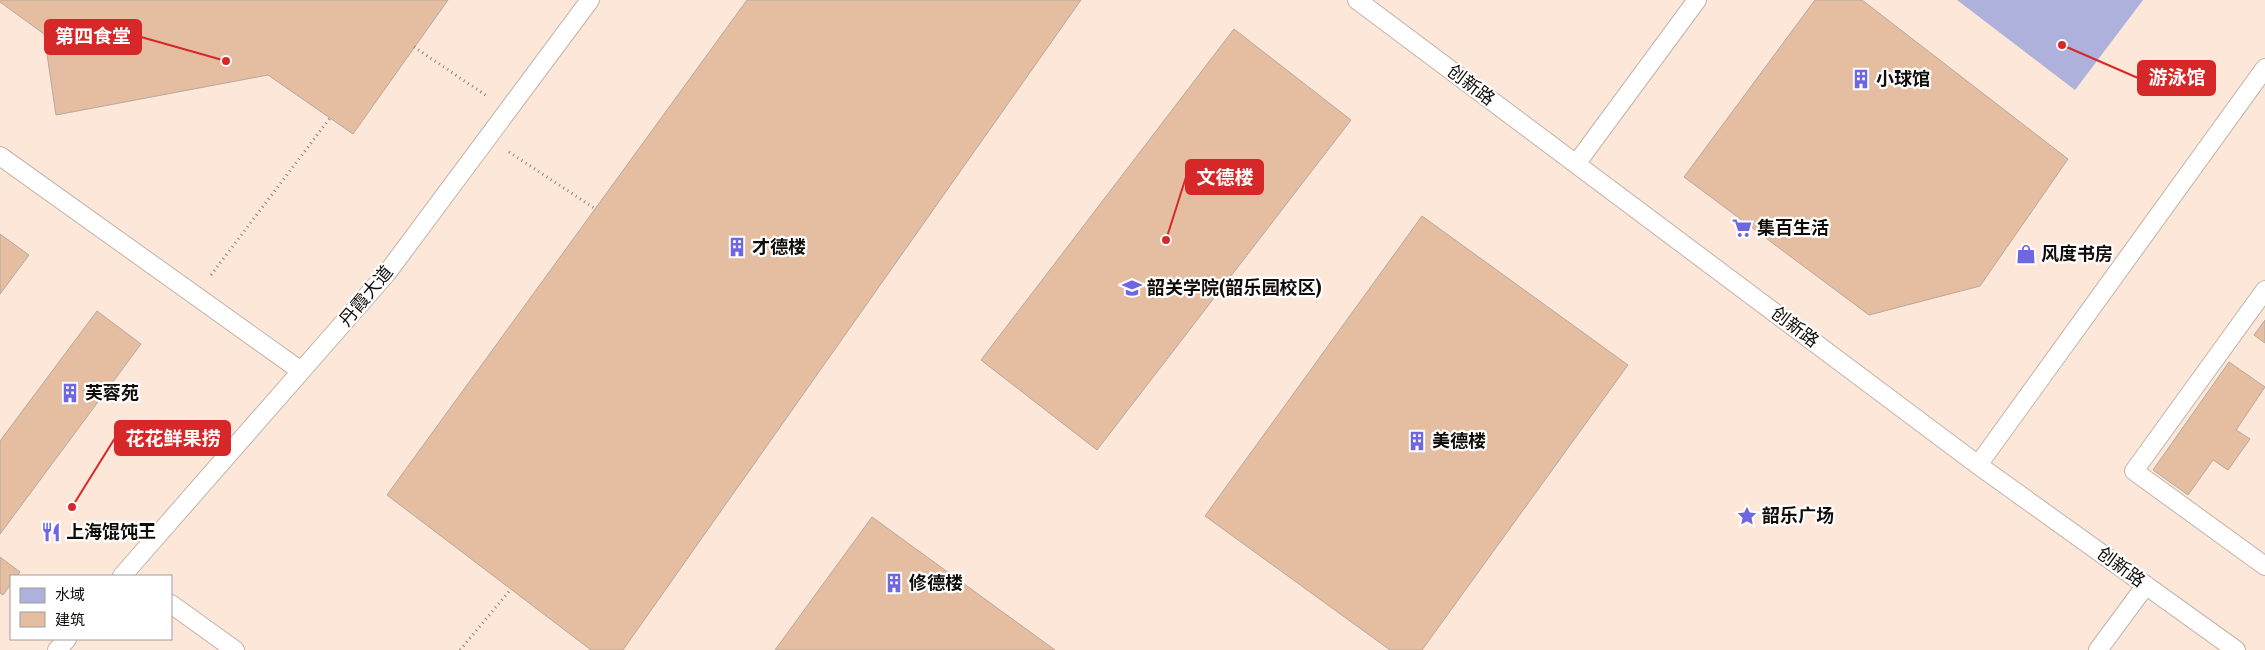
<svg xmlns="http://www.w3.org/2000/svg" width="2265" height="650" font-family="Literata,'Noto Sans SC',serif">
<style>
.built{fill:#fce7d8;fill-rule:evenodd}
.water{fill:#aeb1db}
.building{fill:#e5bda0;stroke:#b7a99f}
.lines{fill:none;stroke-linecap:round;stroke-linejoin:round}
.lane-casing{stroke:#c1b3a9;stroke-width:20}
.path{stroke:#8c847e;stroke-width:3;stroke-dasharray:1 4;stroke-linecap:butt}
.lane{stroke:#fff;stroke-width:18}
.labels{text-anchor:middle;stroke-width:4.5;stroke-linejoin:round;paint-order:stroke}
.poi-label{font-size:18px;font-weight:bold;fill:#110d09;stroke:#fff;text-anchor:start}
.street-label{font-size:18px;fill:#110d09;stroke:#fff}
.leader{fill:none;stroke:#d62828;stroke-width:2}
.callout-dot{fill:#d62828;stroke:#fff;stroke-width:2}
.callout{fill:#d62828;stroke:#d62828;stroke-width:2}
.callout-label{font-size:19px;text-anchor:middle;font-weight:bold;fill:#fff}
</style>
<rect width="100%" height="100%" fill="#fdf1e9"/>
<path class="built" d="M0 0H2265V650H0ZM11 576H171V639H11Z"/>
<path class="water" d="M1957 0H2143L2075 90Z"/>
<path class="building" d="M0 0H448L353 134 268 75 56 115 44 34 0 2Z
M747 0H1081L623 650H591L387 495Z
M1815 0H1862L2068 159 1980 286 1869 315 1684 177Z
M1234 29 1351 120 1097 450 981 360Z
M1422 216 1628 365 1422 650H1390L1205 516Z
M0 234 29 255 0 294Z
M97 311 141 344 0 534V441Z
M2265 320V343L2254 335Z
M2229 362 2265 387 2236 430 2250 439 2228 470 2213 460 2188 495 2153 470Z
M872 517 1055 650H775Z
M0 557 20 572 17 576H11V584L3 595 0 593Z"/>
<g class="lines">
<defs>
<path id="lane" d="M1357 0 1978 465 2236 650
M0 156 301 371
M1576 164 1697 0
M2265 290 2134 471 2265 566
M1978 465 2265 68
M122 576 387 273 590 0
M171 604 235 650
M57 650 67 639
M2098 650 2146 585"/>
</defs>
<use href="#lane" class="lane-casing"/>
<path class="path" d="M414 47 487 96
M509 152 594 208
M211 275 330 118
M460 650 511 589"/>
<use href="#lane" class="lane"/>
</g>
<defs>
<symbol id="building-bare" viewBox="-9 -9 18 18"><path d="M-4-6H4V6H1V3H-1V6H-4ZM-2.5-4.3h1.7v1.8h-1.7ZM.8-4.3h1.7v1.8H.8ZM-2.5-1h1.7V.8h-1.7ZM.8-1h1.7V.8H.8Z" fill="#6e67e1" stroke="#fff" stroke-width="2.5" paint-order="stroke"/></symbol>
<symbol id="supermarket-bare" viewBox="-9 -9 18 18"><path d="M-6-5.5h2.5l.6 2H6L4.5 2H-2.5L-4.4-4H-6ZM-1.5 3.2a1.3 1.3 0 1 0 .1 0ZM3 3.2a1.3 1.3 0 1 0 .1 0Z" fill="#6e67e1" stroke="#fff" stroke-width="2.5" paint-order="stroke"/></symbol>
<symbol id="shop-bare" viewBox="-9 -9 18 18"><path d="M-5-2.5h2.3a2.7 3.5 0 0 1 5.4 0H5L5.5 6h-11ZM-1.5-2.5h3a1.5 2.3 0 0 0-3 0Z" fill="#6e67e1" stroke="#fff" stroke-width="2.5" paint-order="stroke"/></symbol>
<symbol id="university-bare" viewBox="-9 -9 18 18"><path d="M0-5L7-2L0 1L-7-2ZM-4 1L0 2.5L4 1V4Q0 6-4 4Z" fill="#6e67e1" stroke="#fff" stroke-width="2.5" paint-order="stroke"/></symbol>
<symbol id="sight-bare" viewBox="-9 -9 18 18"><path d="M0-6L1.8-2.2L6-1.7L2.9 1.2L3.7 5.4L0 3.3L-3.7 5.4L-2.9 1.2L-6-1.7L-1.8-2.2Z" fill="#6e67e1" stroke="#fff" stroke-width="2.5" paint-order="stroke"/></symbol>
<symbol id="restaurant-bare" viewBox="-9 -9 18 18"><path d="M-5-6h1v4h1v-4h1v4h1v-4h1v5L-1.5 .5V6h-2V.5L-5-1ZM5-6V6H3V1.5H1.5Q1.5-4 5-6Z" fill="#6e67e1" stroke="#fff" stroke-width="2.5" paint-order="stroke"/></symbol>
</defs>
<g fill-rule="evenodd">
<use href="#building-bare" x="1847" y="65" width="28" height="28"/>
<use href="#supermarket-bare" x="1728" y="214" width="28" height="28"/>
<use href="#building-bare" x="723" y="233" width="28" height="28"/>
<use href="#shop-bare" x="2012" y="240" width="28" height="28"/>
<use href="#university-bare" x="1118" y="274" width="28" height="28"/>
<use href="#building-bare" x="56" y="379" width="28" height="28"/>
<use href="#building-bare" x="1403" y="427" width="28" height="28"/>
<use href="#sight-bare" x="1733" y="502" width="28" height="28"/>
<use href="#restaurant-bare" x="37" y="518" width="28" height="28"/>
<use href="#building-bare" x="880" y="569" width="28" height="28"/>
</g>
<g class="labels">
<g class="poi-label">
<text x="1876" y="85">小球馆</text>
<text x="1757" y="234">集百生活</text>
<text x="752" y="253">才德楼</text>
<text x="2041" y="260">风度书房</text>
<text x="1147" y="294">韶关学院(韶乐园校区)</text>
<text x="85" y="399">芙蓉苑</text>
<text x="1432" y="447">美德楼</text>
<text x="1762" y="522">韶乐广场</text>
<text x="66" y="538">上海馄饨王</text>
<text x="909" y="589">修德楼</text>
</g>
<g class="street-label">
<text transform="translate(1471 85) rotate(37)" y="6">创新路</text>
<text transform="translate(366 296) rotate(-50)" y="6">丹霞大道</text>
<text transform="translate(1795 327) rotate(37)" y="6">创新路</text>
<text transform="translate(2121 567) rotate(36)" y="6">创新路</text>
</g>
</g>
<path class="leader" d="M226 61L141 37M2062 45L2138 78M1166 240L1186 177M72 507L115 438"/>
<g class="callout-dot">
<circle cx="226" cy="61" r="5"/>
<circle cx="2062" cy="45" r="5"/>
<circle cx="1166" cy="240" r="5"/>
<circle cx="72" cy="507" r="5"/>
</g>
<g class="callout">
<rect x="45" y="20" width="96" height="34" rx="5"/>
<rect x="2138" y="61" width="77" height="34" rx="5"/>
<rect x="1186" y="160" width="77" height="34" rx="5"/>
<rect x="115" y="421" width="115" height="34" rx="5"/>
</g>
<g class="callout-label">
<text x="93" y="43">第四食堂</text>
<text x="2177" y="84">游泳馆</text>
<text x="1225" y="184">文德楼</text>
<text x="173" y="445">花花鲜果捞</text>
</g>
<rect x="10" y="575" width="162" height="65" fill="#ffffff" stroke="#a09e9d"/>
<rect x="20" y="588" width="25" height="15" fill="#aeb1db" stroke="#a09e9d"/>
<text x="55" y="600" font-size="15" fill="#110d09">水域</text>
<rect x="20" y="612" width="25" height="15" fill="#e5bda0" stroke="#a09e9d"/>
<text x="55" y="625" font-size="15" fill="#110d09">建筑</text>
</svg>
